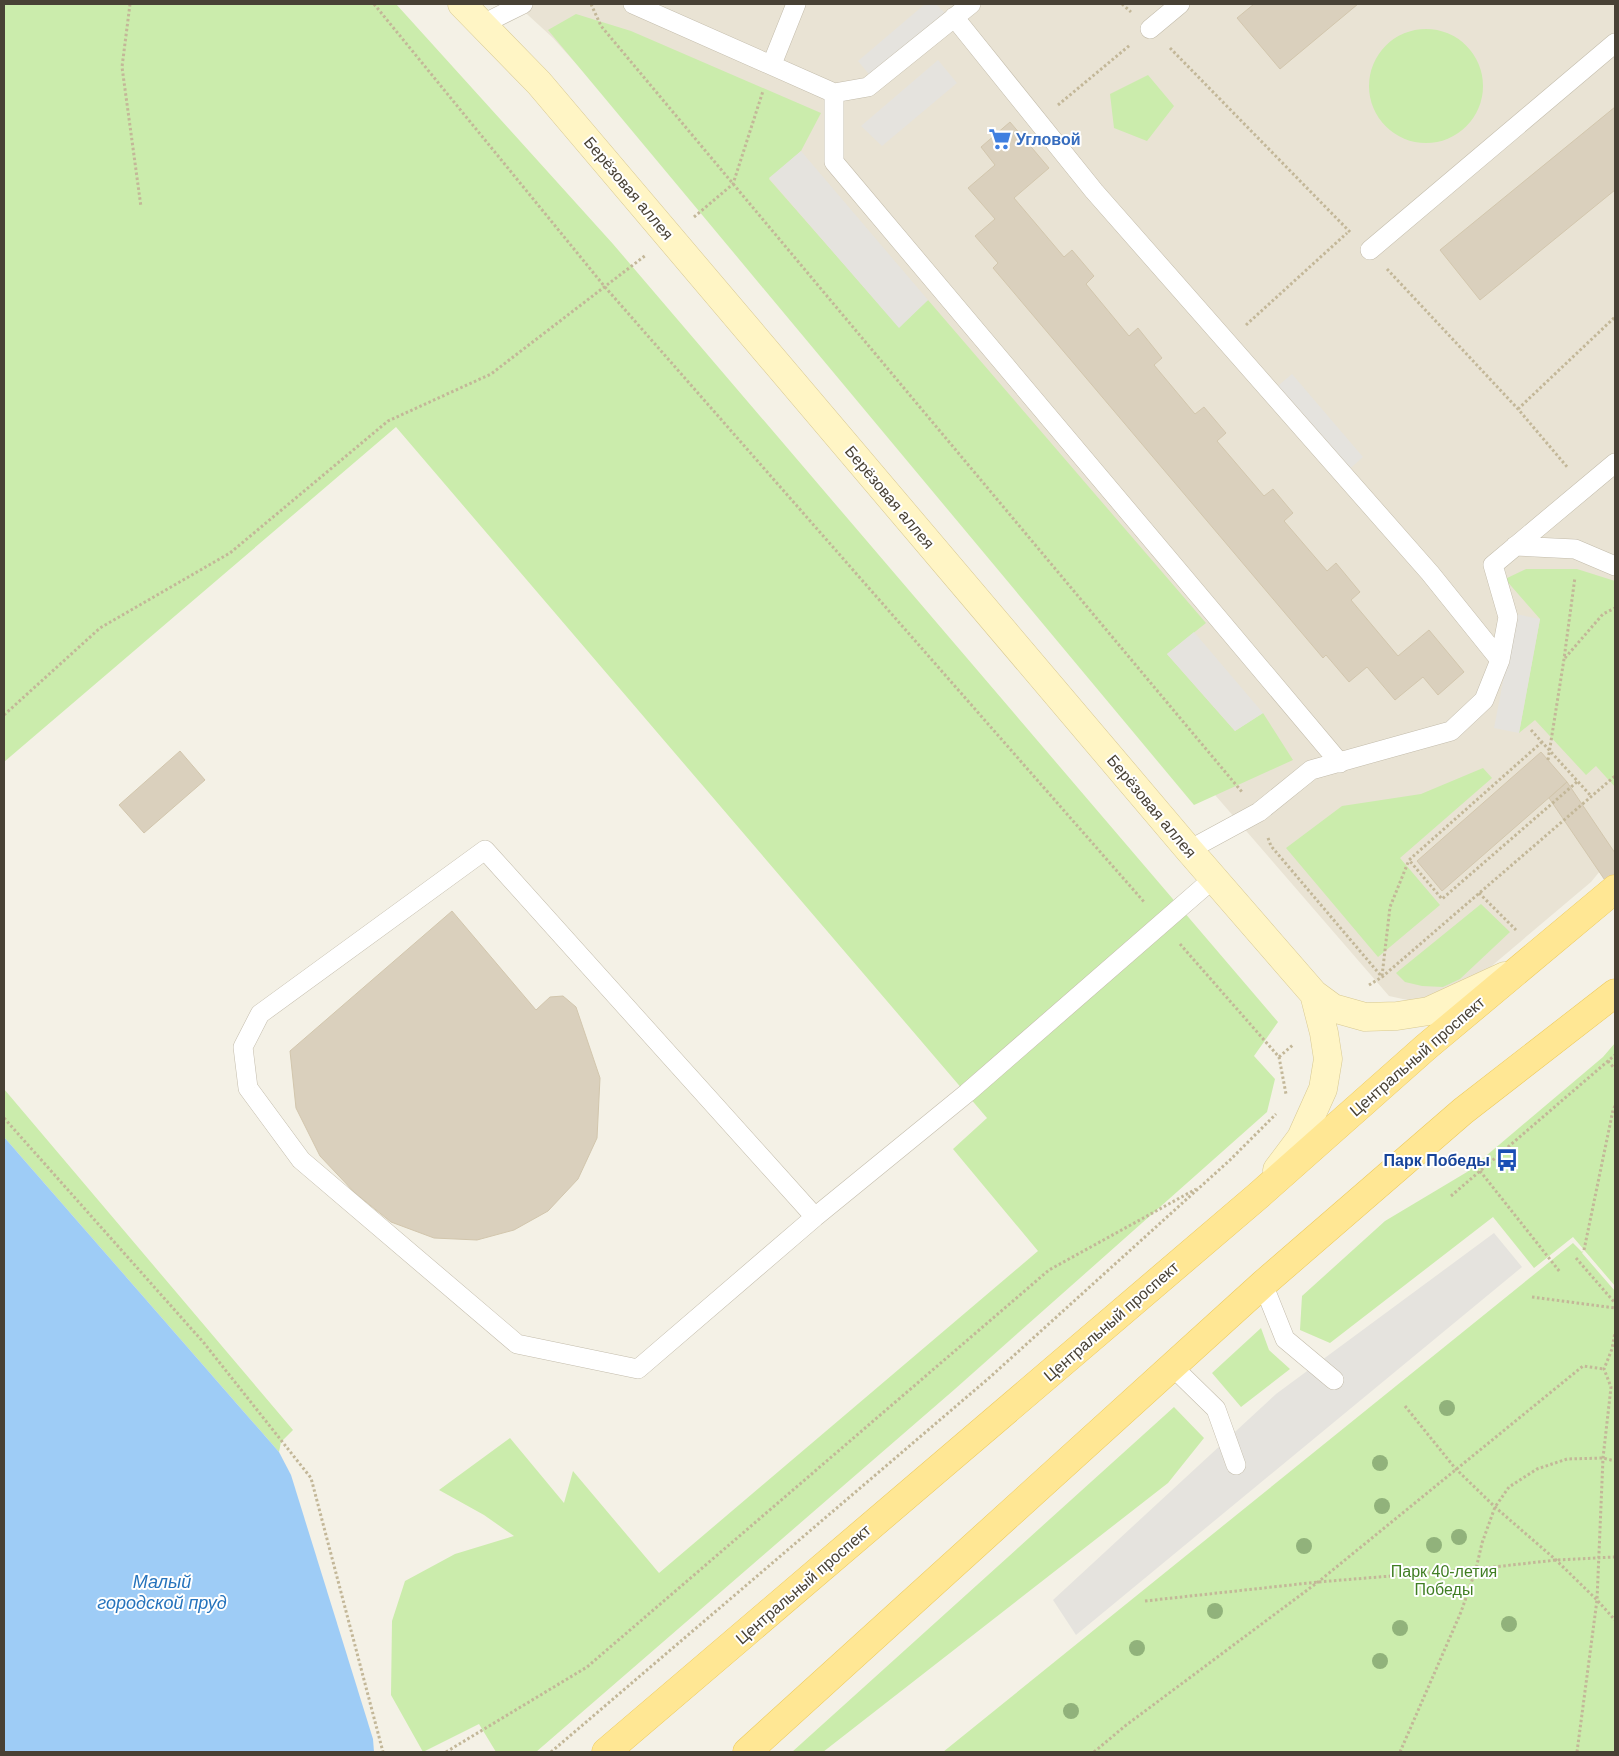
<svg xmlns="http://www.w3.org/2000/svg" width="1619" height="1756" font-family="Arial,sans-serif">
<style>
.residential{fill:#e9e3d4}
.green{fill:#cbecac}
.parking{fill:#e5e3de}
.water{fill:#9eccf6}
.building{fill:#dad0bd;stroke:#d2c6ad}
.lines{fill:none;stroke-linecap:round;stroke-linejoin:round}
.lane-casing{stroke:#c3bcab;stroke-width:20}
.secondary-casing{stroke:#d8c992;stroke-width:29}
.primary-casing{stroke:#edca5c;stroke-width:29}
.path{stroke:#c3b798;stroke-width:3;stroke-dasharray:2.5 2.5;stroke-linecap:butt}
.lane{stroke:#fff;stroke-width:19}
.secondary{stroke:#fff5c5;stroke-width:28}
.primary{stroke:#ffe794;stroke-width:28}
.tree{fill:#91b27b}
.labels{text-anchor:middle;stroke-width:4;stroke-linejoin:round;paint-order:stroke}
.shop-label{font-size:16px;font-weight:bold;fill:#366cbe;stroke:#fff;text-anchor:start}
.street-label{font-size:16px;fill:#484135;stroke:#fff}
.transit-label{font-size:16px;font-weight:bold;fill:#164399;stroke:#fff;text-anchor:end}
.park-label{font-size:16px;fill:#407e23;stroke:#fff}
.water-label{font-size:18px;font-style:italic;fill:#2573bc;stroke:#fff}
</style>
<rect width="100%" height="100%" fill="#f4f1e6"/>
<path class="residential" d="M516 4H1615V853L1591 882 1462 991 1426 1004 1389 996 740 246 553 38Z"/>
<path class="green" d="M4 4H396L613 244 1278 1022 1254 1056 1275 1079 1267 1112 955 1389 536 1752H496L479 1724 423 1752 391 1695 392 1621 405 1581 455 1554 514 1536 484 1515 439 1490 510 1438 564 1503 573 1471 659 1573 1038 1251 953 1149 987 1118 396 427 4 762Z
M576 14 631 31 821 113 801 151 769 179 899 327 928 300 1206 623 1167 654 1235 731 1263 713 1293 760 1194 805 548 30Z
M1369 86a57 57 0 1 1 114 0a57 57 0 1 1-114 0Z
M1148 75 1174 106 1147 141 1114 128 1110 94Z
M1526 569H1577L1615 581V787L1596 766 1586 775 1535 720 1519 733 1540 619 1505 579Z
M1483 768 1492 778 1400 858 1440 905 1378 957 1286 848 1342 806 1421 794Z
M1481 904 1510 932 1460 979 1443 987 1422 986 1405 982 1396 973Z
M1615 1043V1286L1573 1237 1534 1268 1493 1217 1330 1343 1300 1330 1302 1296 1385 1221 1467 1172 1603 1057Z
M4 1089 293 1430 281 1442 279 1452 4 1137Z
M1573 1243 1582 1252 1584 1250 1582 1253 1615 1291V1752H943Z
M1261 1328 1269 1350 1290 1369 1241 1407 1212 1373Z
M1174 1407 1204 1438 1168 1483 823 1752H792Z"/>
<path class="parking" d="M925 4H936L947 15 873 79 858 61Z
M938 60 957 83 882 146 861 126Z
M801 151 928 300 899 328 769 178Z
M1292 374 1363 457 1345 473 1273 390Z
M1516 614 1540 619 1519 733 1494 728Z
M1194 632 1263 713 1235 731 1167 654Z
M1494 1233 1522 1267 1076 1635 1053 1600 1276 1394Z"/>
<path class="water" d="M4 1137 279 1452 291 1475 373 1739 374 1752H4Z"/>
<path class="building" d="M1254 4H1358L1280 69 1237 18Z
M1615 107V190L1480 300 1440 250Z
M1010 122 1049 168 1014 198 1064 257 1072 250 1094 276 1086 284 1129 336 1138 328 1162 358 1154 365 1195 414 1204 407 1226 433 1217 441 1264 496 1273 489 1293 513 1284 521 1327 571 1336 563 1360 592 1351 600 1398 656 1429 630 1464 672 1438 695 1423 677 1395 700 1367 667 1349 682 1326 655 1323 658 993 268 998 263 975 236 995 219 968 188 995 165 981 147Z
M180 751 205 780 144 833 119 805Z
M1541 752 1567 782 1442 891 1417 861Z
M1567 782 1615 853V895L1549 798Z
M452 911 536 1010 550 997 563 996 576 1007 600 1078 597 1138 578 1179 548 1211 514 1230 477 1240 434 1238 391 1222 355 1193 320 1156 296 1108 290 1051Z"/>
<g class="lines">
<defs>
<path id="lane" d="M633 4 834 93 868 87 971 4
M954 17 1094 191 1430 573 1500 660
M483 24 523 4
M1150 29 1180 4
M772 64 796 4
M834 93V162L1340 763
M1370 250 1615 43
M1515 546 1575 549 1615 566
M1189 850 1259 812 1311 770 1451 731 1484 700 1500 660 1508 617 1493 565 1615 463
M815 1217 485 850 260 1014 243 1047 248 1088 301 1160 517 1344 638 1369 815 1217 967 1093 1214 878
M1263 1284 1285 1339 1334 1380
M1173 1367 1216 1409 1236 1465"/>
<path id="secondary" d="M462 4 539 83 1189 850 1314 994 1333 1008 1365 1017 1397 1016 1429 1011 1505 976
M1277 1170 1301 1138 1323 1089 1328 1059 1324 1033 1314 994"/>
<path id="primary" d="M606 1752 1259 1195 1426 1047 1615 889
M747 1752 1263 1284 1463 1111 1615 993"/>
</defs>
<use href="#lane" class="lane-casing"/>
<use href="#secondary" class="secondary-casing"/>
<use href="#primary" class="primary-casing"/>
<path class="path" d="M130 4 122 67 141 207
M374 4 605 287 1145 903
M591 4 601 26 1242 792
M1122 4 1131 12
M1170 48 1351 233
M1058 105 1130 45
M694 217 733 184 763 91
M1387 269 1518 409 1568 468
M1246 325 1347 233
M1518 409 1615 317
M1565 658 1603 614 1615 608
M4 715 100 628 230 553 388 421 491 374 646 255
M1531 730 1591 796
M1542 742 1409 860 1442 899 1578 781
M1548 760 1564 659 1575 577
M1268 838 1271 846 1382 977
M1479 893 1516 930
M1180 944 1279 1057 1286 1094
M1382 976 1390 907 1409 860
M1369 985 1382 977 1615 776
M1279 1057 1294 1044
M1608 1061 1615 1069
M4 1118 204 1343 311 1478 383 1752
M1480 1171 1560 1272
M1451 1196 1615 1055
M1584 1250 1613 1110 1615 1106
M1576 1258 1615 1303
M1532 1297 1615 1308
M1405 1406 1455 1468 1495 1507 1556 1560 1597 1600 1615 1620
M1145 1601 1318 1582 1476 1569 1556 1560 1615 1557
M446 1752 587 1667 1049 1270 1196 1189
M551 1752 989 1378 1230 1160 1276 1114
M1094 1752 1125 1726 1318 1582 1583 1366 1604 1369
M1400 1752 1461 1612 1476 1569 1482 1543 1495 1507 1509 1487 1537 1469 1567 1459 1603 1458 1615 1461
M1577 1752 1597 1600 1603 1458 1611 1387 1604 1369 1612 1349 1615 1332"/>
<use href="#lane" class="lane"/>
<use href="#secondary" class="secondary"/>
<use href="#primary" class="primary"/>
</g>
<g class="tree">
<circle cx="1447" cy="1408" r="8"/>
<circle cx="1380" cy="1463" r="8"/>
<circle cx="1382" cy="1506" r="8"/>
<circle cx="1459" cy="1537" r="8"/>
<circle cx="1434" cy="1545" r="8"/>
<circle cx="1304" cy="1546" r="8"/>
<circle cx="1215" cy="1611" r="8"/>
<circle cx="1509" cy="1624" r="8"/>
<circle cx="1400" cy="1628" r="8"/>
<circle cx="1137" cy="1648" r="8"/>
<circle cx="1380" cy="1661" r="8"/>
<circle cx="1071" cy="1711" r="8"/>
</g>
<defs>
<symbol id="supermarket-bare" viewBox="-9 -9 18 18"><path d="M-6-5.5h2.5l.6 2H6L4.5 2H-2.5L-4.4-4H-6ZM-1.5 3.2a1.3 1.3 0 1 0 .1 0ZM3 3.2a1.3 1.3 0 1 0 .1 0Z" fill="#3f7fe0" stroke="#fff" stroke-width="2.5" paint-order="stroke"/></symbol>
<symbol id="bus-bare" viewBox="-9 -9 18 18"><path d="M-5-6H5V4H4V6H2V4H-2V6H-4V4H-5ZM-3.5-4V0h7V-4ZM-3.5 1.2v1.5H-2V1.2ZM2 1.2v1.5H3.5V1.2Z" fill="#1a4fb4" stroke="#fff" stroke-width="2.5" paint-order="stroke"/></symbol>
</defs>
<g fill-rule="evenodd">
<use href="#supermarket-bare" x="984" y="123" width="32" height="32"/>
<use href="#bus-bare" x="1491" y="1144" width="32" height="32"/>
</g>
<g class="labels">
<g class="shop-label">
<text x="1016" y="145">Угловой</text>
</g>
<g class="street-label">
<text transform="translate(629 188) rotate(50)" y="6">Берёзовая аллея</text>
<text transform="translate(890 497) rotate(50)" y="6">Берёзовая аллея</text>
<text transform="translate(1152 806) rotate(50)" y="6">Берёзовая аллея</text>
<text transform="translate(1417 1056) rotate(-41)" y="6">Центральный проспект</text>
<text transform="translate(1111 1321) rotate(-41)" y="6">Центральный проспект</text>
<text transform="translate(803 1584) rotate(-41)" y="6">Центральный проспект</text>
</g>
<g class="transit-label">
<text x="1490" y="1166">Парк Победы</text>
</g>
<g class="park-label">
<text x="1444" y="1577">Парк 40-летия<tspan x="1444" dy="18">Победы</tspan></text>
</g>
<g class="water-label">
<text x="162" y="1588">Малый<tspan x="162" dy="21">городской пруд</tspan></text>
</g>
</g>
<rect width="1619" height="1756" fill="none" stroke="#484135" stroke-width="10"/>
</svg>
